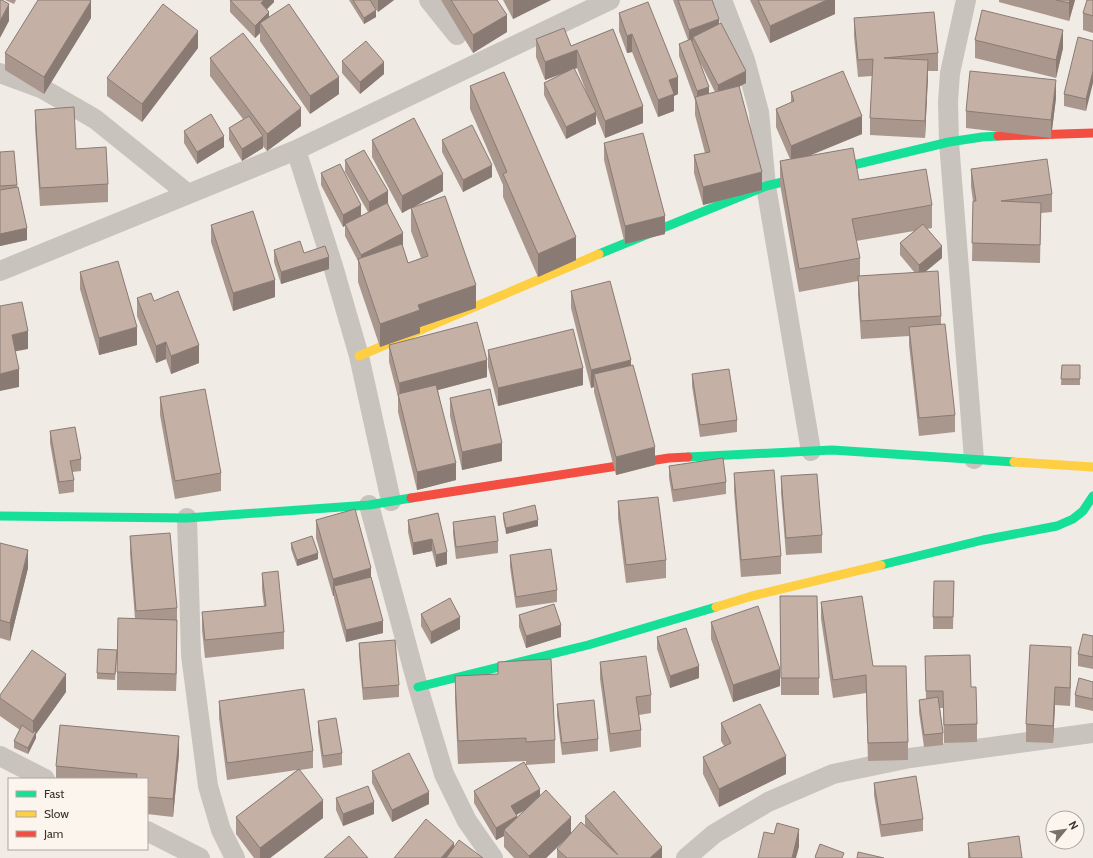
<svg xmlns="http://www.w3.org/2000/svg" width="1093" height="858" font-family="Cabin,sans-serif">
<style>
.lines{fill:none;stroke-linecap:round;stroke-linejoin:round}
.street{stroke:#c9c3bd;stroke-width:20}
.fast{stroke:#16e098;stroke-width:9}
.slow{stroke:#ffcf43;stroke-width:9}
.jam{stroke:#f24e42;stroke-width:9}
.wall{fill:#a9978e;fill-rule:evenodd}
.shaded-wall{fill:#897b74}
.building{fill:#c4b0a5;stroke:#897b74}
</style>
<rect width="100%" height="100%" fill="#f0ebe4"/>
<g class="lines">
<path class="street" d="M429 0 457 35
M722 0 745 60 759 112 766 186 811 451
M966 0 950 73 948 102 949 142 974 459
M0 73 43 89 95 119 188 194
M296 150 333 266 359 356 391 501
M0 271 296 150 610 0
M369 505 418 687 444 774 467 821 493 858
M187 518 191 655 208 786 221 830 235 858
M0 756 45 779
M147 831 200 858
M686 858 714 834 768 802 833 774 910 758 1093 733"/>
<path class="fast" d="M599 254 766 186 949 142 982 137 998 136
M688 457 832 450 1014 462
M0 516 187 518 369 505 411 498
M881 565 983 540 1057 526 1073 519 1083 511 1093 496
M418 687 588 645 716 607"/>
<path class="slow" d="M359 356 599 254
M1014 462 1093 467
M716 607 752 596 881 565"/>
<path class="jam" d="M998 136 1093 133
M411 498 669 458 688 457"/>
</g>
<path class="wall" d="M5 0H16L14 4Z
M230 0H274V2L267 9 269 17 339 94 310 114 260 41V33L255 38 230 12Z
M349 0H394L378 12 372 4 376 17 364 24Z
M441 0H497L507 32 473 53Z
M503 0H551L513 19Z
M673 0H712L719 24 746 83 739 87 762 190 703 205 694 173V155L705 153 695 115V100L679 56V44L688 40ZM700 62 715 92 709 94Z
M750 0H835V14L770 43Z
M999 0H1075L1069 21 999 2Z
M1093 0V33L1083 30V13Z
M619 13 678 94 674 96V111L658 117 632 52 627 53 619 31Z
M91 18 44 94 5 70V53Z
M854 18 938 53V71H928L925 138 870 135V118L872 76 858 77 854 36Z
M613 29 643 123 605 138 596 115V124L566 139 544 95V83L566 72 545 80 536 57V39L571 46ZM577 68 589 99 574 69Z
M975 40 1063 48 1056 78 975 58Z
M1093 41 1086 111 1064 106V94Z
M198 48 142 122 107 96V78Z
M210 58 301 126 267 151 263 146V148L242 161 229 140V128L243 119 210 76Z
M342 61 384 74 360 94 342 73Z
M470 86 576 260 538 277 503 197V185L470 109Z
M791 92 862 134 809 156 859 180 932 205V228L927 229 942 258 925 272 941 316V324L955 415V432L919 436 909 345V336L861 339 858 294V281L799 292 780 184V161L790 159 776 127V109L791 103ZM914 231 900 243V255L915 273 860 276V258L856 241Z
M1056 98 1051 138 966 128V111Z
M35 110 76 149 108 184V202L40 206 35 127Z
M184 131 224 147 197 164 184 143Z
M372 140 443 191 412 208 476 308 420 327V333L380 347 358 282V261L345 236V225L343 227 321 185V173L361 216 368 212 345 172V160L388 203 403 245 402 246 408 263 421 258 411 231V208L402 213 372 157Z
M442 140 492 177 463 192 442 152Z
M604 143 665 234 625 244 604 160Z
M0 152 17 185 27 240 0 246Z
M971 169 1052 194V212L1041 213 1040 263 972 261 973 201 971 187Z
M211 225 275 297 233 311 211 242Z
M274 250 304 253 329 269 281 284 274 262Z
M80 272 137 345 99 355 80 289Z
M571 291 631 365 655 465 616 475 594 392V387L591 388 571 308Z
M137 298 154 301 199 363 171 374 166 359 156 363 137 316Z
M389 345 487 377 438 390 456 480 417 490 398 412V397L389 362Z
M488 350 583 385 498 406 488 367Z
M1062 365H1080V385H1061Z
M692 374 737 420V432L700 437 692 386Z
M160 397 221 473V491L175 499 160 415Z
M450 398 502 461 462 470 450 416Z
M50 431 81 459V471L72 472 74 480V492L59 494 50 443Z
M669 466 726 482V494L673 502 669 478Z
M734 473 781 556V574L741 577 734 491Z
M781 476 822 535V553L786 555 781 493Z
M618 501 666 560V578L626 583 618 518Z
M438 513 447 564 436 567 432 551 413 555 408 532V520Z
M503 513 538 526 506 534 503 519Z
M316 520 371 577 383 633 346 642 334 598V596H333L316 538Z
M453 522 498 541V553L456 559 453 534Z
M130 536 177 608V638L176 691 117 690V672L135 619 130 554Z
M0 543 28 568 10 641 0 638Z
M291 543 318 559 297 566 291 549Z
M510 555 557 590V602L516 608 510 567Z
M262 573 284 632V649L205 658 202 630V612L264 606 262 590Z
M954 581 953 629H933V617Z
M821 602 873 666 908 742V760L868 761 866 693 833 698 821 619Z
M421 614 460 629 431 644 421 626Z
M780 614 819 678V695H781Z
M519 615 561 637 526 648 519 627Z
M711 622 780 686 733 702 711 639Z
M1093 636V669L1078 666V654Z
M657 637 699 678 670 688 657 649Z
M359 643 399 685V697L363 700 359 655Z
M117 656 115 680 97 679V673Z
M925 656 971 687 977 724V742L944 743 943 708H940L943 733V745L924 747 919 712V700L926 699Z
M498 662 555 740V763L526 765V761L458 764 455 699V676L498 674Z
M600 662 651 695V713L639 715 641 730V747L610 752 600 679Z
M1071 665 1070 706 1055 705 1053 743 1026 742V724Z
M1093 682V711L1075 707V695Z
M66 692 36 734V738L28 754 14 748V741L20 730 0 716V695Z
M219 701 313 751V768L300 770 323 818 270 858H254L236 834V817L297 770 227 780 219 718Z
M557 704 598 739V751L562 755 557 716Z
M318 721 342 753V765L323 768 318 733Z
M721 723 786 774 719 807 703 774V757L724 746 721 741Z
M179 754 173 817 147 814V779H56V766Z
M372 771 429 804 392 822 372 783Z
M874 783 923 819V831L881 837 874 795Z
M474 791 540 796 571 833 585 825V816L662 858H557V849L566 839 546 858H514L504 847V836L496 840 474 803ZM524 811 517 817 516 815Z
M336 798 374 814 343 826 336 810Z
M968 843 1022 858H968Z"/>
<path class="shaded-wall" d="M264 0H274V2L261 15V3Z
M378 0H394L378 12Z
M513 0H551L513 19Z
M827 0H835V14L770 43V26Z
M1070 0H1075L1069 21V3Z
M91 1V18L44 94V77Z
M9 4V21L0 38V21Z
M376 10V17L364 24V18Z
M269 12V24L260 23V33L255 38V26Z
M507 15V32L473 53V35Z
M719 19V31L693 37V41L689 42V30Z
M1063 30V48L1056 78V60Z
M198 31V48L142 122V104Z
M632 34V52L627 53V36Z
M577 50V68L545 80V62Z
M928 60V78L925 138V121Z
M384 62V74L360 94V82Z
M746 71V83L718 97V85Z
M1093 71V83L1086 111V99Z
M339 77V94L310 114V96Z
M678 77V94L674 96V111L658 117V100L669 80Z
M1056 80V98L1051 138V120Z
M709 87V99L697 103V91Z
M643 106V123L605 138V121Z
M301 108V126L267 151V134Z
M596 112V124L566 139V127Z
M862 116V134L791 163V146Z
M224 136V147L197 164V152Z
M263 136V148L242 161V149Z
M492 165V177L463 192V180Z
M762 172V190L703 205V187Z
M443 174V191L402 213V196Z
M388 191V203L369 214V202Z
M361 205V217L343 227V215Z
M665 216V234L625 244V226Z
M27 228V240L0 246V234Z
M403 233V245L361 267V255Z
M576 237V260L538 277V254Z
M942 246V258L919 277V265Z
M329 257V269L281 284V272Z
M275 280V297L233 311V293Z
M476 285V308L420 327V333L380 347V324L418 305Z
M137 327V345L99 355V338Z
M28 331V349L12 352V335Z
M166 342V359L156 363V346Z
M199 345V363L171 374V356Z
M487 360V377L400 400 399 383Z
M631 360V377L594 374V387L591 388V370Z
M583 368V385L498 406V388Z
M19 369V387L0 391V374Z
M502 443V461L462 470V452Z
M655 447V465L616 475V457Z
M456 463V480L417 490V472Z
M538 520V526L506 534V528Z
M432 539V551L413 555V543Z
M28 550V568L10 641V623Z
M447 552V564L436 567V555Z
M318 553V559L297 566V560Z
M371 568V586H334V596H333V579Z
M460 617V629L431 644V632Z
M177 620V638L176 691V674Z
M383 621V633L346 642V630Z
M561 625V637L526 648V636Z
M1071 647V665L1070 706V688Z
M699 666V678L670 688V676Z
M780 669V686L733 702V685Z
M66 674V692L36 734V738L28 754V748L33 739V721Z
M1055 687V705L1053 743V726Z
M179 736V754L173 817V799Z
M786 756V774L719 807V789Z
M540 789V801L511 818V806Z
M429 792V804L392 822V810Z
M323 800V818L270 858H260V848Z
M374 802V814L343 826V814Z
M517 816V828L504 830V836L496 840V828Z
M571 817V834L546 858H529V856Z
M799 829V847L796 858H792Z
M454 843V855L451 858H441Z
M662 847V858H650Z"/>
<path class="building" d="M0 0H2L9 4 0 21Z
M38 0H90L91 1 44 77 5 53Z
M230 0H264L261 3 269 12 255 26Z
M353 0H370L376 10 364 18Z
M451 0H497L507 15 473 35Z
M678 0H712L719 19 689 30Z
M758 0H827L770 26Z
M1056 0H1070L1069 3Z
M1087 0H1093V16L1083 13Z
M648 2 678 77 669 80 674 94 658 100 632 34 627 36 619 13Z
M163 4 198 31 142 104 107 78Z
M289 4 339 77 310 96 260 23Z
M982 10 1063 30 1056 60 975 40Z
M934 12 938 53 884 58 928 60 925 121 870 118 873 59 858 60 854 18Z
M721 23 746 71 718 85 693 37Z
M564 28 571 46 613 29 643 106 605 121 577 50 545 62 536 39Z
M243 33 301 108 267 134 210 58Z
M1078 37 1093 41V71L1086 99 1064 94Z
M691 39 709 87 697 91 679 44Z
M366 41 384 62 360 82 342 61Z
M574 68 596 112 566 127 544 83Z
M843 71 862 116 791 146 776 109 794 101 791 92Z
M970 71 1056 80 1051 120 966 111Z
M504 72 576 237 538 254 503 174 507 172 470 86Z
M739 86 762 172 703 187 694 155 710 152 695 97Z
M74 107 76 149 106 147 108 184 40 188 35 110Z
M211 114 224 136 197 152 184 131Z
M249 116 263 136 242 149 229 128Z
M414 118 443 174 402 196 372 140Z
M472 125 492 165 463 180 442 140Z
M643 133 665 216 625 226 604 143Z
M853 148 859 180 926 169 932 205 852 219 860 258 799 269 780 161Z
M364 150 388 191 369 202 345 160Z
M14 151 17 185 0 186V152Z
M1047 159 1052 194 1001 201 1041 203 1040 245 972 243 973 201H976L971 169Z
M340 164 361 205 343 215 321 173Z
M18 187 27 228 0 234V190Z
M445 196 476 285 418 305 420 310 380 324 358 259 402 244 408 263 428 256 411 208Z
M387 203 403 233 361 255 345 224Z
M253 211 275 280 233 293 211 225Z
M923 224 942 246 919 265 900 243Z
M300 241 304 253 325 246 329 257 281 272 274 250Z
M118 261 137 327 99 338 80 272Z
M938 271 941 316 861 321 858 276Z
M610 281 631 360 591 370 571 291Z
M178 291 199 345 171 356 166 342 156 346 137 298 151 293 154 301Z
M22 302 28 331 12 335 19 369 0 374V306Z
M477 322 487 360 399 383 389 345Z
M945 324 955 415 919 418 909 327Z
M573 329 583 368 498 388 488 350Z
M633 365 655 447 616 457 594 374Z
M1062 365H1080V379H1061Z
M729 369 737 420 700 425 692 374Z
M436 385 456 463 417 472 398 394Z
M205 389 221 473 175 481 160 397Z
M490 389 502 443 462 452 450 398Z
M75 427 81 459 70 461 74 480 59 482 50 431Z
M723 458 726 482 673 490 669 466Z
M774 470 781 556 741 560 734 473Z
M817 474 822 535 786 538 781 476Z
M658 497 666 560 626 565 618 501Z
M535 505 538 520 506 528 503 513Z
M355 509 371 568 333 579 316 520Z
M438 513 447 552 436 555 432 539 413 543 408 520Z
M495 516 498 541 456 547 453 522Z
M170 533 177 608 136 611 130 536Z
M312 536 318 553 297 560 291 543Z
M0 543 28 550 10 623 0 620Z
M551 549 557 590 516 597 510 555Z
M278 571 284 632 205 640 202 612 266 606 262 573Z
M371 577 383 621 346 630 334 586Z
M934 581H954L953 617H933Z
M780 596H817L819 678H781Z
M862 596 873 666H906L908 742 868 743 866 675 833 680 821 602Z
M450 598 460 617 431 632 421 614Z
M554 604 561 625 526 636 519 615Z
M758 606 780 669 733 685 711 622Z
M118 618 177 620 176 674 117 672Z
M686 628 699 666 670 676 657 637Z
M1083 634 1093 636V657L1078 654Z
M395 640 399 685 363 688 359 643Z
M1030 645 1071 647 1070 688 1055 687 1053 726 1026 724Z
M98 649 117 650 115 674 97 673Z
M32 650 66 674 33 721 0 698V695Z
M970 655 971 687H976L977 724 944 725 943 691H926L925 656Z
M646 656 651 695 636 697 641 730 610 734 600 662Z
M551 659 555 740 526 742V738L458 741 455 676 498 674V662Z
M1079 678 1093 682V699L1075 695Z
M304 689 313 751 227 763 219 701Z
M938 697 943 733 924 735 919 700Z
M594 700 598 739 562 743 557 704Z
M760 704 786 756 719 789 703 757 731 743 721 723Z
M336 718 342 753 323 756 318 721Z
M22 725 33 733 34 731 36 732 28 748 14 741Z
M60 725 179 736 173 799 147 797V779H136L137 774 56 766Z
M409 753 429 792 392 810 372 771Z
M524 762 540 789 511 806 517 816 496 828 474 791Z
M299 769 323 800 260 848 236 817Z
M916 776 923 819 881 825 874 783Z
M368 786 374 802 343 814 336 798Z
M546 790 571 817 529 856 504 830Z
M614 791 662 847 650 858H567L557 849 581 822 618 855 585 816Z
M426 819 454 843 441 858H394Z
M777 823 799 829 792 858H758L764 832 774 834Z
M349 836 368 858H324Z
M1019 836 1022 858H970L968 843Z
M459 840 483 858H446Z
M820 844 844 853 842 858H816L815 857Z
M858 852 884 858H857Z"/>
<rect x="8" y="778" width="140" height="72" fill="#fbf5ed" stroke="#aea69f"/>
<rect x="16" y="791" width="20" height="6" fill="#16e098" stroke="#aea69f"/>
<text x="44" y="798" font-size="12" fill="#3b302a">Fast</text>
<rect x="16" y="811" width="20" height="6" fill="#ffcf43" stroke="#aea69f"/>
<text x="44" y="818" font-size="12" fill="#3b302a">Slow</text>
<rect x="16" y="831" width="20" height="6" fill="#f24e42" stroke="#aea69f"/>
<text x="44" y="838" font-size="12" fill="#3b302a">Jam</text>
<g transform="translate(1065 830) rotate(61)"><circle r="19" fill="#fbf5ed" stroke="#aea69f"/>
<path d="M0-3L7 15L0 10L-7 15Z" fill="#7a716b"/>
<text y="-6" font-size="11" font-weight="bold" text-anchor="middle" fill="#3b302a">N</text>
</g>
</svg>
